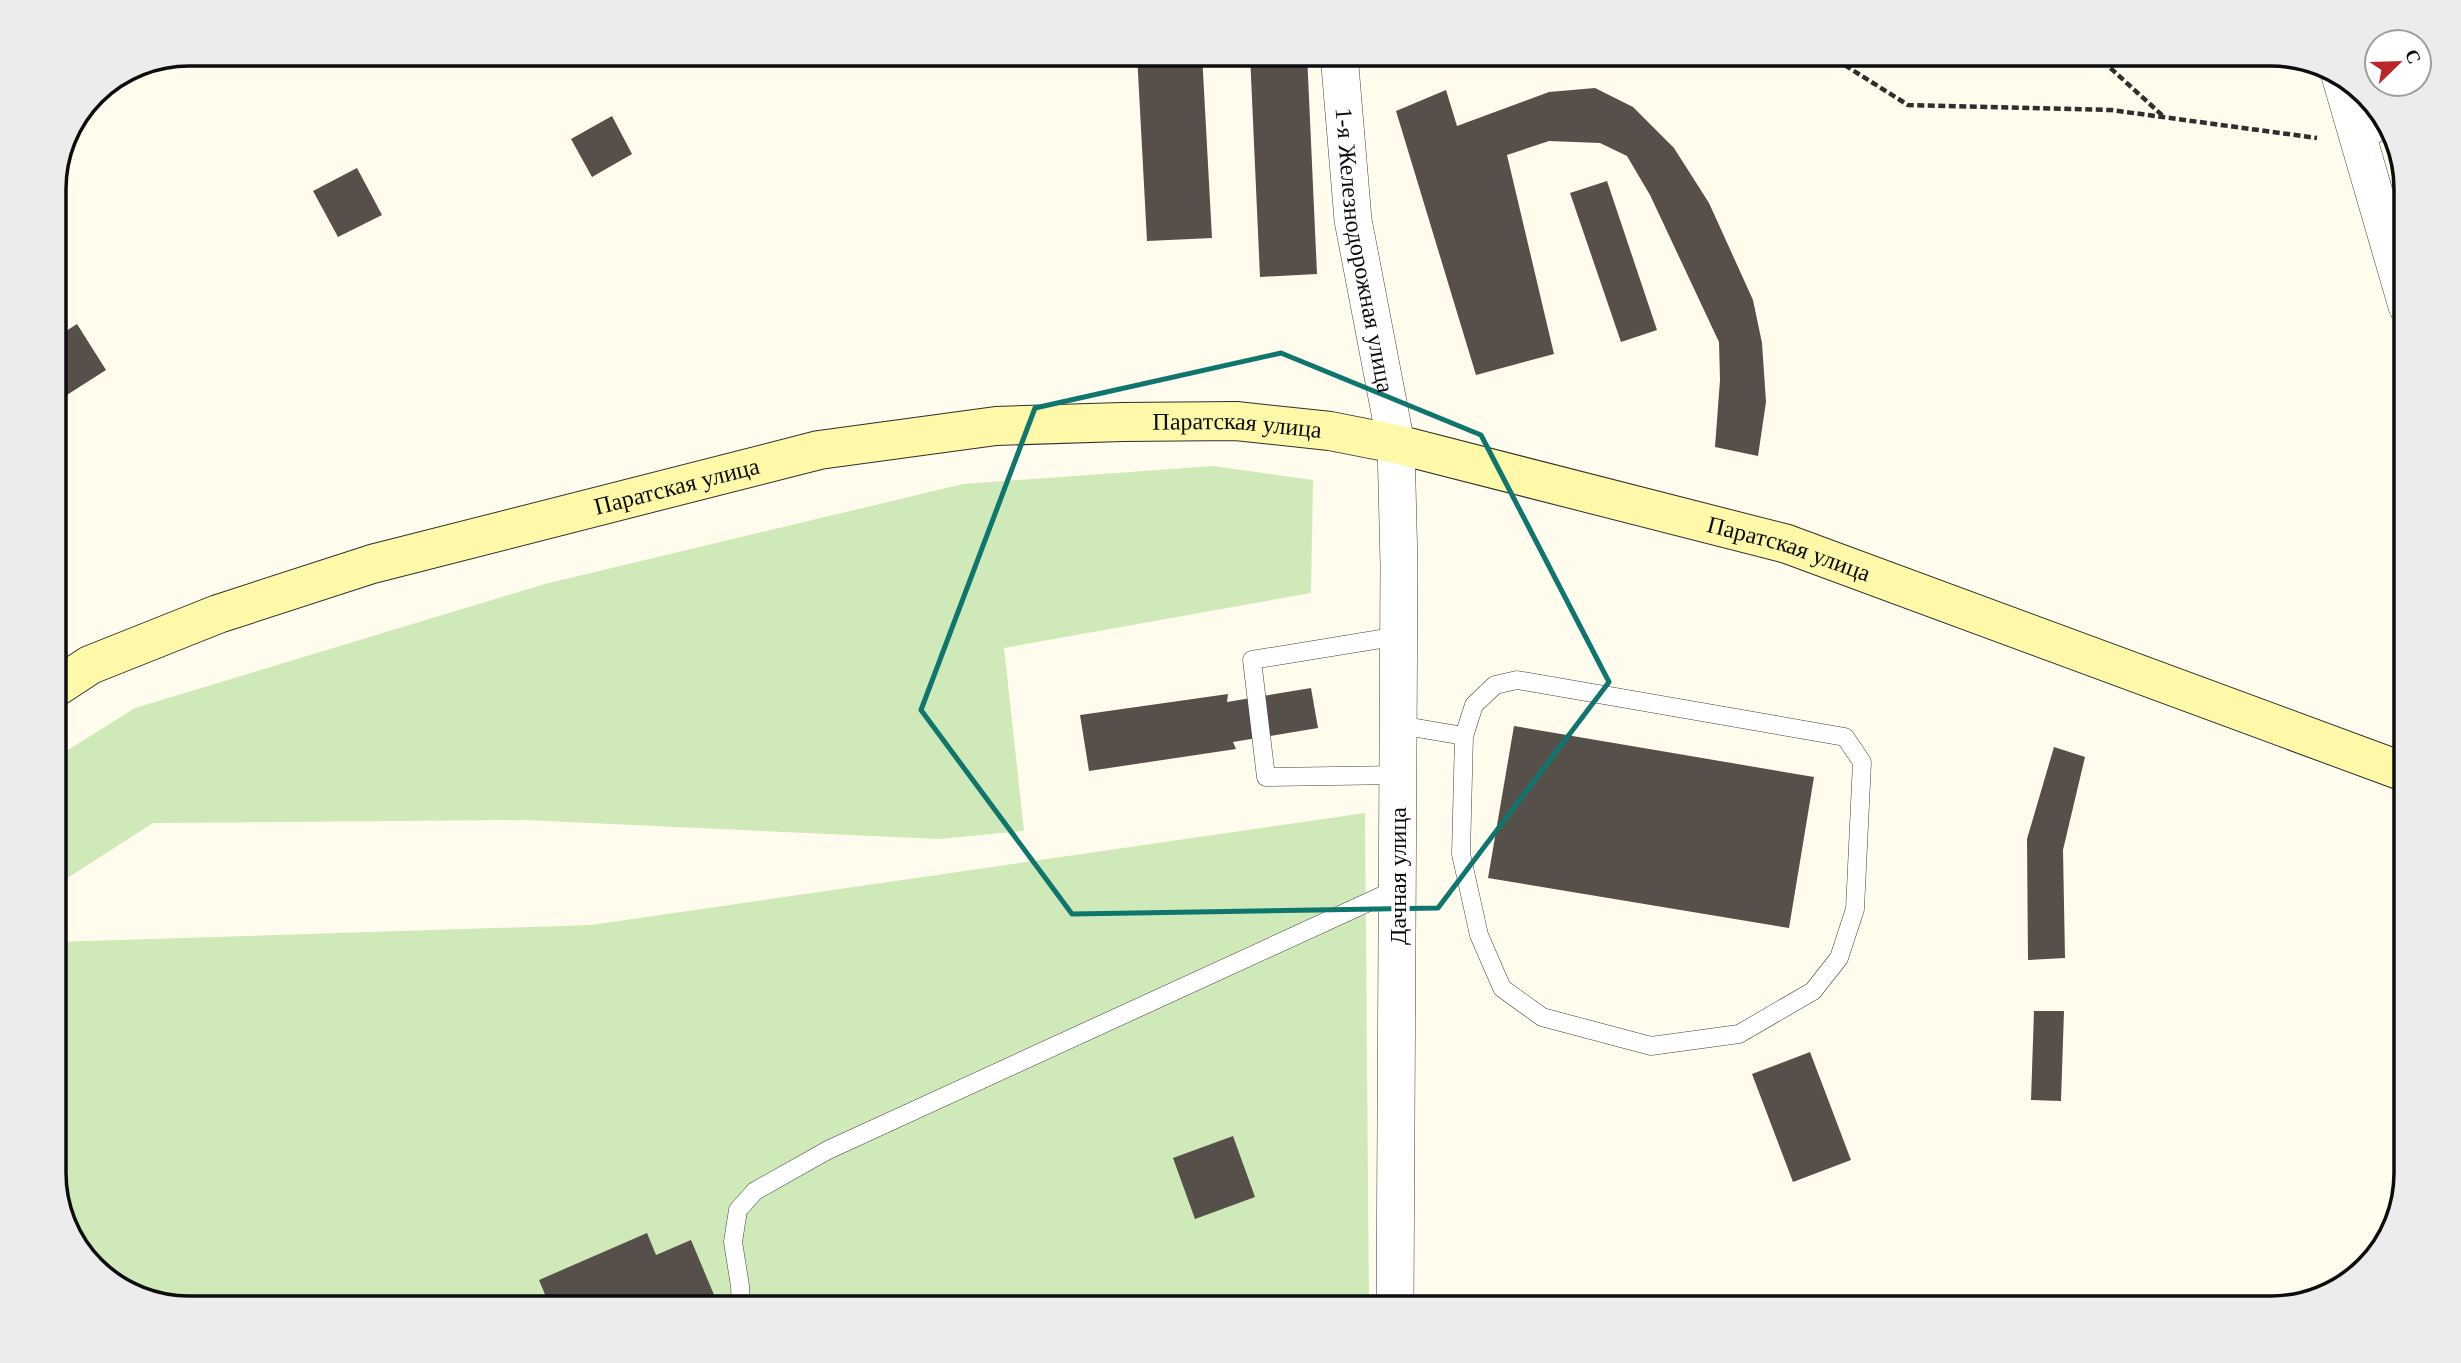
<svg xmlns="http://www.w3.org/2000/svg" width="2461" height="1363" font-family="Georgia,serif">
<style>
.green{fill:#cfe9b8}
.building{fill:#564f4a}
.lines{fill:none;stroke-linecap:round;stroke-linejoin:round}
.lane-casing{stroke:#404040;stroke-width:19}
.street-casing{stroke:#404040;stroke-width:38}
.secondary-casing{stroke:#2f2f2f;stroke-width:40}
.path{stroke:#2f2f2f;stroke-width:4.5;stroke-dasharray:7 3.5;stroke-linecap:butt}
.lane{stroke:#fff;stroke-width:18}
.street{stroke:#fff;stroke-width:37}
.secondary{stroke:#fef8a9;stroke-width:38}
.marked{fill:none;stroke:#0f766e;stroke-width:5;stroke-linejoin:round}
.labels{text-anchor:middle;stroke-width:7;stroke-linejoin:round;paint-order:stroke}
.street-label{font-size:24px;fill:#0d0d0d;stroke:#fff}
.rim{fill:none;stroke:#0d0d0d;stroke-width:3.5}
</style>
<rect width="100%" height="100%" fill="#fffcee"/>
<path class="green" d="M1213 466 1313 480 1311 593 1004 648 1024 831 939 839 524 820 153 823 55 886V758L135 708 545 584 963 484Z
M1365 813 1369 1309H190L122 1291 77 1248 55 1182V942L591 925Z"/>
<path class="building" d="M1137 54H1202L1212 238 1147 241Z
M1250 54H1307L1317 274 1260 277Z
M1595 88 1633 107 1674 148 1709 203 1753 300 1762 343 1766 402 1758 456 1715 447 1720 380 1719 342 1650 195 1627 156 1600 143 1549 141 1507 155 1554 354 1476 375 1396 111 1446 90 1457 126 1549 92Z
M612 116 632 154 592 177 571 139Z
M357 168 382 215 338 237 313 191Z
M1607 181 1657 330 1621 342 1570 193Z
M77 324 106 370 59 400 55 393V338Z
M1311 688 1318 728 1233 742 1236 749 1089 771 1080 715 1228 694 1227 702Z
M1514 726 1814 777 1789 928 1488 878Z
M2054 747 2085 757 2063 850 2065 958 2028 960 2027 839Z
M2034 1011H2064L2061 1101 2031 1100Z
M1810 1052 1851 1160 1793 1182 1752 1074Z
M1233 1136 1255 1197 1195 1219 1173 1158Z
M647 1233 656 1255 691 1240 720 1309H551L539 1280Z"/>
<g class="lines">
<defs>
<path id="lane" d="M2360 144 2388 126
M1517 680 1845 737 1862 762 1855 909 1839 958 1813 991 1739 1034 1651 1046 1542 1017 1502 988 1479 935 1461 854 1464 736 1474 705 1495 685Z
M1399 725 1464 736
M1399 775 1266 777 1252 660 1399 636
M741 1309 740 1286 733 1242 738 1210 755 1191 828 1150 1397 889"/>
<g id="street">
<path id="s1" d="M1339 54 1353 220 1396 444 1399 565 1395 1309"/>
<path d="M2339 72 2407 306"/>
</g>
<g id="secondary">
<path id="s2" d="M55 688 90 665 218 614 372 564 819 450 996 426 1122 422 1236 421 1330 431 1396 444 1787 544 2407 773"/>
</g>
</defs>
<use href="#lane" class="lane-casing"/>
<use href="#street" class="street-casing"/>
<use href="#secondary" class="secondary-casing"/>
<path class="path" d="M1827 54 1908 105 2111 110 2317 138
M2095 54 2163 116"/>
<use href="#lane" class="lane"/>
<use href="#street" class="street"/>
<use href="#secondary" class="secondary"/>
</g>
<path class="marked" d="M1281 353 1481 435 1609 682 1438 908 1072 914 921 710 1035 408Z"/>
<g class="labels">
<g class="street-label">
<text dy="8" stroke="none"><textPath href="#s1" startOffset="198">1-я Железнодорожная улица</textPath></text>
<text dy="8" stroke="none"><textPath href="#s2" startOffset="1223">Паратская улица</textPath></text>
<text dy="8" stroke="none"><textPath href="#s2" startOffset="656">Паратская улица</textPath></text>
<text dy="8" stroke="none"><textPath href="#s2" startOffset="1790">Паратская улица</textPath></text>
<text transform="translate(1398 876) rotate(-90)" y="8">Дачная улица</text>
</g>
</g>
<path d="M0 0H2461V1363H0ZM189 66H2271A123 123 0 0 1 2394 189V1173A123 123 0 0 1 2271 1296H189A123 123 0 0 1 66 1173V189A123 123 0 0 1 189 66Z" fill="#ececec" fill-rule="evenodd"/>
<path class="rim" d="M189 66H2271A123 123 0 0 1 2394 189V1173A123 123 0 0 1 2271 1296H189A123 123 0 0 1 66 1173V189A123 123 0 0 1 189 66Z"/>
<g transform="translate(2398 63) rotate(67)"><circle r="33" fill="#ffffff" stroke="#9e9e9e" stroke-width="2"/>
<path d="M0-5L12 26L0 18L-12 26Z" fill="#bd2627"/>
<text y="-10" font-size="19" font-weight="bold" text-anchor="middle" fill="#0d0d0d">С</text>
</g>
</svg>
